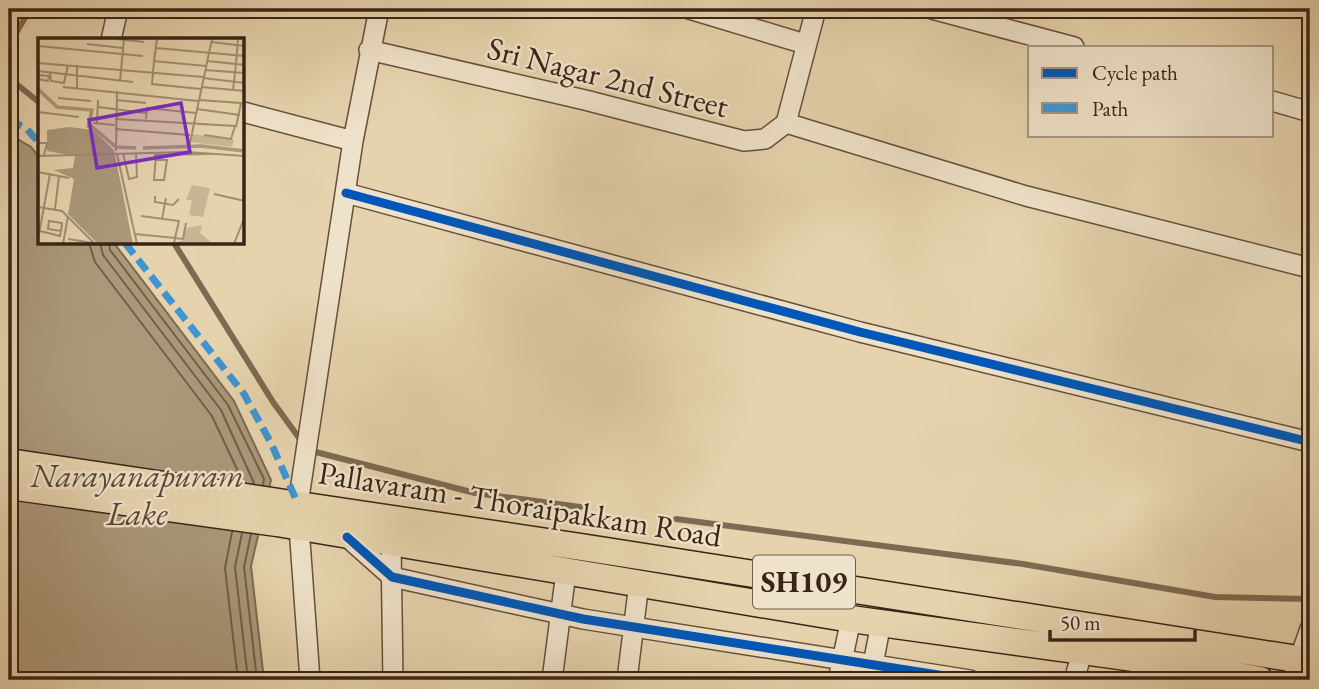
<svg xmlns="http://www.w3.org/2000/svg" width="1319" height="689" font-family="'EB Garamond',serif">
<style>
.water{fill:#ab987a;stroke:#7d6a52;stroke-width:2}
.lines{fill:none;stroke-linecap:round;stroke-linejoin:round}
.shore{stroke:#725e48;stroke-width:2}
.stream{stroke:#7d6a52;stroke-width:6}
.minor-casing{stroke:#64503c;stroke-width:22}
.major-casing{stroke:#392416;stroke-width:29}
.minor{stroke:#efe2ca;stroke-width:19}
.major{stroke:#e6d3ad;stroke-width:26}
.quiet{stroke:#3e95d4;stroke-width:7;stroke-dasharray:14 7;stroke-linecap:butt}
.cycleway-casing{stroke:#efe2ca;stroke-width:13}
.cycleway{stroke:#0057b8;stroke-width:9}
.labels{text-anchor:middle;stroke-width:5;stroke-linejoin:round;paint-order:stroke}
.shield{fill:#efe2ca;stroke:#705d4c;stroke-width:2}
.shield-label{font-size:30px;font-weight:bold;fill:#392416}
.street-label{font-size:32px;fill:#392416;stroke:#efe2ca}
.water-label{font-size:33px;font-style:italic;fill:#5b4734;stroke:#efe2ca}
.inset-river{fill:none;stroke:#ab987a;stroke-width:3.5}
.inset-road{fill:none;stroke:#a18d71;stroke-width:2}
.view{fill:#7b2cbf;fill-opacity:0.15;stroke:#7b2cbf;stroke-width:3.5}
.inset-edge{fill:none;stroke:#392416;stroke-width:3.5}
</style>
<rect width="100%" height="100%" fill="#e6d3ad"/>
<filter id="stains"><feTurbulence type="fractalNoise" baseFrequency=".00286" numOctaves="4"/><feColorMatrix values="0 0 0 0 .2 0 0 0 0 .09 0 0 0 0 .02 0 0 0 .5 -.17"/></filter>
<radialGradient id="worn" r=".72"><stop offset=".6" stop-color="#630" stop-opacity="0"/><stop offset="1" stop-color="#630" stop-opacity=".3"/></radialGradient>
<path class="water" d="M9 134 31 147 40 158V243H114L234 401 271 480 251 566 264 680H9Z"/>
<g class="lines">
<path class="shore" d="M89 243 95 262 212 416 243 482
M100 243 103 255 221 410 254 483
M109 243 110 250 228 405 264 479 263 485
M232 532 225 568 238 680
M242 533 235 567 248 680
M251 534 244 567 257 680"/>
<path class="stream" d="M9 45 30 9
M9 78 40 103
M174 243 273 402 302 442
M308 450 475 493 580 507
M676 519 1023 564 1215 597 1310 599"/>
<defs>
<path id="minor" d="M689 9 805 44
M932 9 1074 47
M111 40 118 9
M369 50 585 100 744 141 765 139 786 123
M1272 101 1310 112
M243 112 353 141
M786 123 1026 196 1310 268
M786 123 816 9
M346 193 860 332 1310 442
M298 504 353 141 379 9
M299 527 310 680
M347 537 392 577 583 619 970 680
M391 545 393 680
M552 680 566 572
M627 680 639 583
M838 680 851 619
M870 680 881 623
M1074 680 1082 653
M1292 680 1310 629"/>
<path id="major" d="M9 462 581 547 1310 661
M9 486 277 523 851 619 1141 659 1260 680"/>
</defs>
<use href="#minor" class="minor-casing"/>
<use href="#major" class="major-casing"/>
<use href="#minor" class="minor"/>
<use href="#major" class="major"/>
<path class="quiet" d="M9 120 26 128 40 144
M125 243 244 394 271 443 298 504"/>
<defs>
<path id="cycleway" d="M346 193 860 332 1310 442
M347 537 392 577 583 619 970 680"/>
</defs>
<use href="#cycleway" class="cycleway-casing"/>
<use href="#cycleway" class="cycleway"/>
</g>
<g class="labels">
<rect class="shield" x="753" y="555.5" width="102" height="53" rx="5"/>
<g class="shield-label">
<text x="804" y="592">SH109</text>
</g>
<g class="street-label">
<text transform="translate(608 77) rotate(14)" y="11">Sri Nagar 2nd Street</text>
<text transform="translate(520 504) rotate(9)" y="11">Pallavaram - Thoraipakkam Road</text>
</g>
<g class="water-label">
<text x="137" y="487">Narayanapuram<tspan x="137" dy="38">Lake</tspan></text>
</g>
</g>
<g transform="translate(38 38)">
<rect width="206" height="206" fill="#e6d3ad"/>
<path d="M154 96 196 102 194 109 152 104ZM154 147 172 150 165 179 151 177 154 162H148ZM164 187 162 195 175 206 137 205 145 202 148 190Z" fill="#c9b593"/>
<path d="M31 89 55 92 76 112 95 206H60L30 176 36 141 16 132 35 130 37 118 9 113V92Z" fill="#ab987a"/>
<path class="inset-river" d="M0 51 19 69 54 72 50 90M52 87 78 109 98 110M105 110 163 108 207 113"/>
<path class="inset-road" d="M79 1 106 4M200 1 198 26 207 27M173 4 207 8M49 6 85 10M0 8 105 18M118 10 207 18M116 23 119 1M169 23 198 26 195 52M0 25 165 39M167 32 207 35M0 33 95 44M12 35 13 43 26 45 30 27M0 37 11 38 10 43 0 41M165 40 207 45M82 43 86 1M25 49 160 63M163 49 207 53M39 51V27M163 51 114 46 116 23 168 28M20 60 53 63M78 62 108 65M161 62 203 65 198 89M60 69 108 75M159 71 202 77M0 74 41 79M77 81 197 88 193 101 166 97M108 81 109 70 158 75M55 85 77 87M59 86 60 62M77 91 152 97M0 105H9L6 117M78 113 79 53M150 114 174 1M85 115 91 141 99 139 98 115M79 116 99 206M116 117 171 116M0 118 148 114 207 118M118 122H129L126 142H116L118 117M0 134 31 140M176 156 207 163M117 158V164L135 167 141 161M0 169 24 173 57 206M17 171 21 138M124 181 128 160M2 193 22 198V197L23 193 24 186V185L11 183 10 191 23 193M97 196 137 200 141 183 103 178M0 201 12 136M30 201 55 205M25 206 30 178M136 206 137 200 145 201 148 185M196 206 207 178"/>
<path class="view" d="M143 65 152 114 59 130 51 82Z"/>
<rect width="206" height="206" class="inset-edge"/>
</g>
<rect width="1319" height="689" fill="none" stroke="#e6d3ad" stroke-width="35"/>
<rect x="10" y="10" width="1298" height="668" fill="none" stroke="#392416" stroke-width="3.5"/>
<rect x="18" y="18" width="1284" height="654" fill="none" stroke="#392416" stroke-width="2"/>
<rect x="1028" y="46" width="245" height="91" fill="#efe2ca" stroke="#a69682" stroke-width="2"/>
<rect x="1042" y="68" width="35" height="10" fill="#0057b8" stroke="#a69682" stroke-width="2"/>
<text x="1092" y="80" font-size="21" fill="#392416">Cycle path</text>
<rect x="1042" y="103" width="35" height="10" fill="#3e95d4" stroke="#a69682" stroke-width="2"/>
<text x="1092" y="116" font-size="21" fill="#392416">Path</text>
<path d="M1050 630v10h145v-10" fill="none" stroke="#392416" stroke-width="3.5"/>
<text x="1060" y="630" font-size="21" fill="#392416" stroke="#efe2ca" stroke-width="5" paint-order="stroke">50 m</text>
<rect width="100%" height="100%" filter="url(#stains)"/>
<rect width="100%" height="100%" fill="url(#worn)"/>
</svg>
